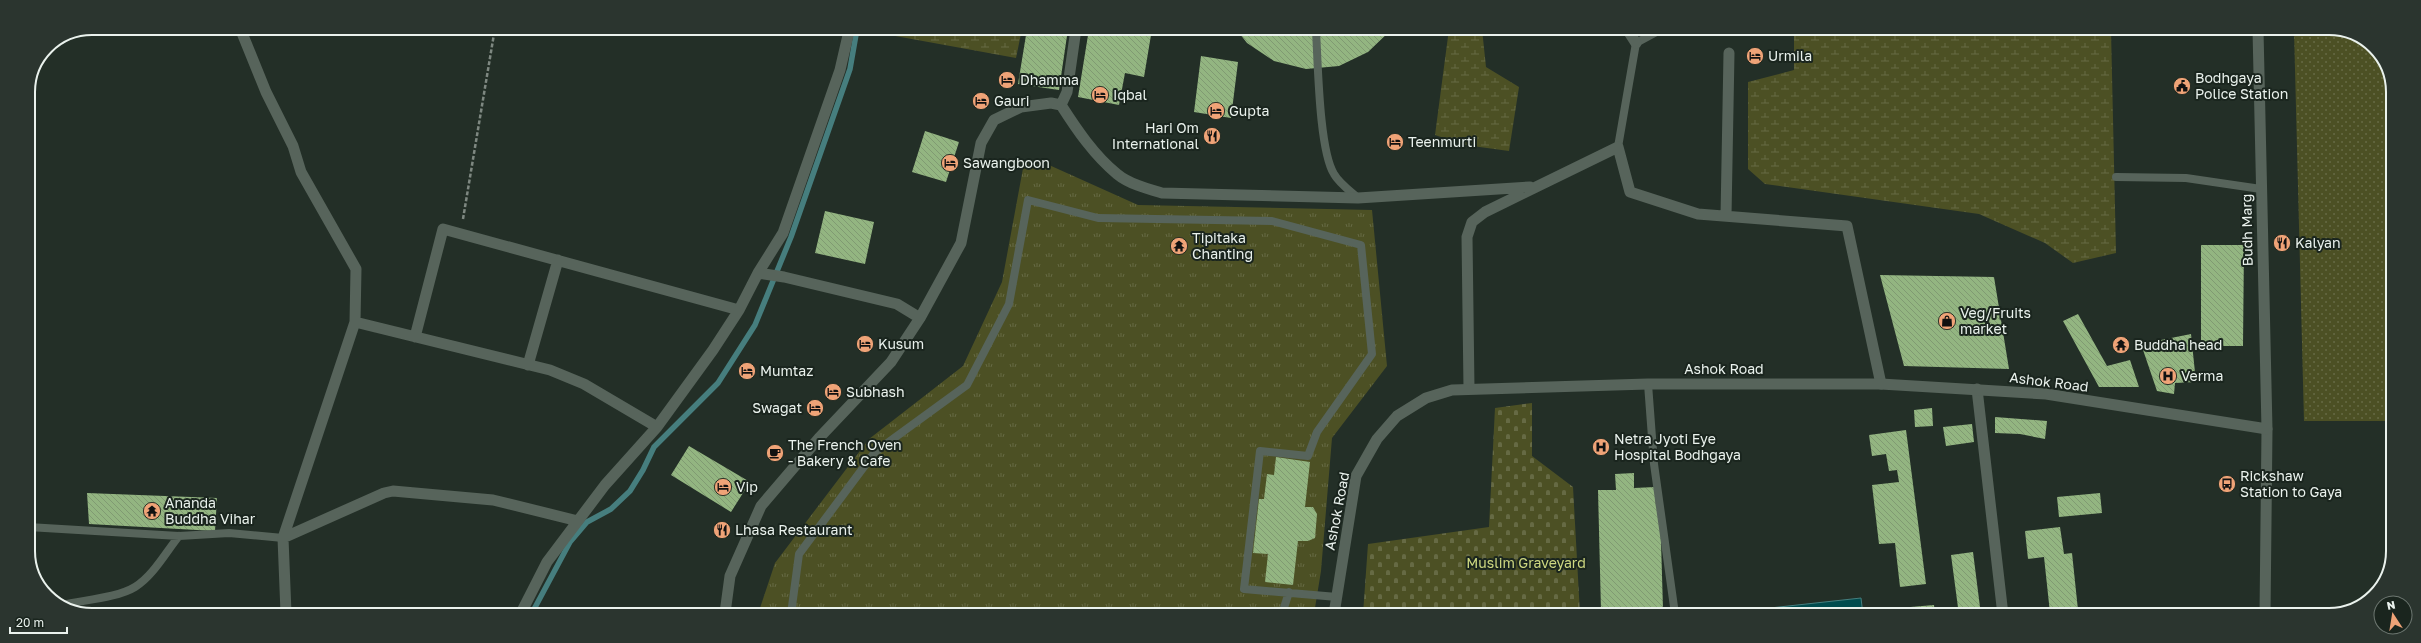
<svg xmlns="http://www.w3.org/2000/svg" width="2421" height="643" font-family="'Golos Text',sans-serif">
<style>
.grass{fill:url(#grass-tufts)}
.wetland{fill:url(#wetland-marsh)}
.cemetery{fill:url(#cemetery-stones)}
.park{fill:url(#park-dots)}
.water{fill:#004c4e;stroke:#467e7e}
.lines{fill:none;stroke-linecap:round;stroke-linejoin:round}
.stream{stroke:#467e7e;stroke-width:5.5}
.building{fill:url(#building-back-hatch)}
.path{stroke:#7e8881;stroke-width:2.5;stroke-dasharray:4 2;stroke-linecap:butt}
.service{stroke:#57645b;stroke-width:8}
.minor{stroke:#57645b;stroke-width:11}
.tertiary{stroke:#57645b;stroke-width:11}
.labels{text-anchor:middle;stroke-width:4;stroke-linejoin:round;paint-order:stroke}
.poi-label{font-size:14px;fill:#eaf2ed;stroke:#1a251e;text-anchor:start}
.street-label{font-size:14px;fill:#eaf2ed;stroke:#1a251e}
.park-label{font-size:14px;fill:#ced881;stroke:#1a251e}
.rim{fill:none;stroke:#eaf2ed;stroke-width:2}
</style>
<defs>
<pattern id="grass-tufts" width="24" height="20" patternUnits="userSpaceOnUse"><rect width="24" height="20" fill="#4c5024"/><path d="M3 7l-1-3M5 7V3M7 7l1-3M15 17l-1-3M17 17v-4M19 17l1-3" fill="none" stroke="#666a44"/></pattern>
<pattern id="wetland-marsh" width="20" height="14" patternUnits="userSpaceOnUse"><rect width="20" height="14" fill="#4c5024"/><path d="M1 5h8M5 5V1M11 12h8M15 12V8" fill="none" stroke="#666a44"/></pattern>
<pattern id="cemetery-stones" width="16" height="16" patternUnits="userSpaceOnUse"><rect width="16" height="16" fill="#4c5024"/><path d="M2 7V4a2 2 0 0 1 4 0v3zM10 15v-3a2 2 0 0 1 4 0v3z" fill="#666a44"/></pattern>
<pattern id="park-dots" width="8" height="8" patternUnits="userSpaceOnUse"><rect width="8" height="8" fill="#4c5024"/><path d="M2 2h.1M6 6h.1" fill="none" stroke="#666a44" stroke-width="1.8" stroke-linecap="round"/></pattern>
<pattern id="building-back-hatch" width="6" height="6" patternUnits="userSpaceOnUse"><rect width="6" height="6" fill="#93b581"/><path d="M-1 5l2 2M0 0l6 6M5-1l2 2" fill="none" stroke="#809a72"/></pattern>
</defs>
<rect width="100%" height="100%" fill="#232f27"/>
<path class="grass" d="M1024 163 1049 165 1138 205 1372 210 1387 366 1332 438 1321 571 1314 614H758L775 563 869 439 963 366 1002 282Z"/>
<path class="wetland" d="M857 29H1022L1016 58Z
M1449 29H1482L1486 67 1519 87 1509 151 1465 145 1435 135Z
M1794 30H2111L2116 253 2073 263 2045 243 1979 214 1765 184 1748 169V82L1794 70Z"/>
<path class="cemetery" d="M1532 403V456L1573 487 1580 614H1363L1368 544 1489 527 1495 408Z"/>
<path class="park" d="M2294 30H2345L2377 50 2393 88 2391 421H2304Z"/>
<path class="water" d="M1861 598 1863 615 1771 614 1770 608Z"/>
<g class="lines">
<path class="stream" d="M532 613 570 542 587 522 611 509 630 491 643 470 654 447 718 383 755 325 791 237 850 69 857 29"/>
</g>
<path class="building" d="M1027 29H1068L1059 90 1018 84Z
M1089 29H1152L1144 77 1125 73 1119 105 1078 97Z
M1236 29H1392L1368 52 1339 66 1306 69 1274 61 1247 43Z
M1201 56 1238 62 1231 118 1194 112Z
M925 131 959 142 946 182 912 172Z
M825 211 874 222 865 264 815 253Z
M2201 245H2244L2243 346H2201Z
M1880 275 1994 277 2009 369 1904 366Z
M2078 314 2107 366 2130 360 2139 387H2099L2063 321Z
M2191 334 2196 382 2175 383 2174 394 2157 391 2141 344Z
M1932 408 1933 426 1915 427 1914 410Z
M1995 417 2047 421 2045 439 2020 434 1995 433Z
M1972 424 1974 442 1946 446 1943 427Z
M1906 430 1926 584 1900 587 1895 543 1879 544 1872 485 1899 482 1897 470 1889 471 1886 454 1872 456 1869 435Z
M689 446 750 482 731 512 671 475Z
M1276 457 1310 462 1305 507H1313L1317 514 1315 538 1308 541H1298L1293 585 1265 582 1268 554 1253 553 1259 499H1264L1267 474 1274 475Z
M1634 473V488L1655 487 1656 507H1660L1663 609 1601 611 1598 490H1616L1615 474Z
M87 493 217 498 215 531 89 524Z
M2100 493 2102 513 2059 517 2057 497Z
M2060 527 2064 554 2072 553 2078 610 2050 613 2044 557 2028 559 2025 531Z
M1973 552 1981 615H1959L1951 555Z
M1934 605 1935 615H1888L1887 609Z"/>
<g class="lines">
<path class="path" d="M463 219 495 28"/>
<path class="service" d="M1308 29H1324
M1316 31C1318 62 1319 150 1334 174 1339 183 1350 191 1358 198
M1618 147 1636 43 1662 29
M2116 177 2186 178 2261 189
M1648 384 1654 464 1675 614
M28 527 179 536 229 533 283 538
M62 605C83 600 117 598 135 587 153 576 166 552 179 536
M791 614 799 554 875 452 967 385 1009 304 1028 200 1098 218 1272 221 1361 245 1372 354 1317 432 1308 456 1260 451 1244 589 1337 597
M1282 614 1289 592"/>
<path class="minor" d="M240 28 266 92 293 146 301 172 356 269 355 322 283 538 286 613
M1627 29 1636 43
M1061 105C1077 130 1094 155 1117 174 1129 184 1148 189 1162 193L1358 198 1530 187
M1726 216 1729 53
M758 273 784 277 897 304 920 318
M355 322 550 370 584 384 657 427
M415 337 443 229 739 310
M528 365 558 260
M1469 388 1467 237 1472 222 1485 212 1618 147 1630 192 1698 214 1847 226 1881 384
M1977 389 2003 615
M283 538 384 493 393 491 493 500 578 521
M521 613 547 562 605 485 657 427 713 350 739 310 758 273 783 233 840 70 849 31
M725 613 730 576 761 506 819 438 891 362 920 318 961 243 981 143 994 120 1021 107 1051 103 1061 105 1067 92 1076 29
M2265 615 2267 429"/>
<path class="tertiary" d="M1334 614 1356 476 1377 439 1397 416 1426 398 1452 390 1648 384H1881L2046 394 2267 429 2258 30"/>
</g>
<defs>
<symbol id="hotel-disc" viewBox="-11 -11 22 22"><circle r="9.5" fill="#efa377" stroke="#1a251e"/><path d="M-6-4.5h1.5V1H6V5H4.5V3h-9V5H-6ZM-4 0a1.8 1.8 0 1 1 3.6 0ZM.5 0V-2.5h3Q6-2.5 6 0Z" fill="#111"/></symbol>
<symbol id="civic-disc" viewBox="-11 -11 22 22"><circle r="9.5" fill="#efa377" stroke="#1a251e"/><path d="M-.6-6.5H3V-4.5H.6V-3L4-1V1h2V6H-6V1h2V-1L-.6-3ZM-1.2 2.5V6h2.4V2.5Z" fill="#111"/></symbol>
<symbol id="restaurant-disc" viewBox="-11 -11 22 22"><circle r="9.5" fill="#efa377" stroke="#1a251e"/><path d="M-5-6h1v4h1v-4h1v4h1v-4h1v5L-1.5 .5V6h-2V.5L-5-1ZM5-6V6H3V1.5H1.5Q1.5-4 5-6Z" fill="#111"/></symbol>
<symbol id="temple-disc" viewBox="-11 -11 22 22"><circle r="9.5" fill="#efa377" stroke="#1a251e"/><path d="M0-6L5-2H3V0L6.5 2.5H4V6H1.5V3h-3V6H-4V2.5H-6.5L-3 0V-2H-5Z" fill="#111"/></symbol>
<symbol id="shop-disc" viewBox="-11 -11 22 22"><circle r="9.5" fill="#efa377" stroke="#1a251e"/><path d="M-5-2.5h2.3a2.7 3.5 0 0 1 5.4 0H5L5.5 6h-11ZM-1.5-2.5h3a1.5 2.3 0 0 0-3 0Z" fill="#111"/></symbol>
<symbol id="hospital-disc" viewBox="-11 -11 22 22"><circle r="9.5" fill="#efa377" stroke="#1a251e"/><path d="M-5-5h3v3.5h4V-5h3V5h-3V1.5h-4V5h-3Z" fill="#111"/></symbol>
<symbol id="cafe-disc" viewBox="-11 -11 22 22"><circle r="9.5" fill="#efa377" stroke="#1a251e"/><path d="M-5.5-4.5H6V0H3Q3 3.5 0 3.5H-2.5Q-5.5 3.5-5.5 0ZM3-3.2v2h1.7v-2ZM-6 4.5H4V6H-6Z" fill="#111"/></symbol>
<symbol id="bus-disc" viewBox="-11 -11 22 22"><circle r="9.5" fill="#efa377" stroke="#1a251e"/><path d="M-5-6H5V4H4V6H2V4H-2V6H-4V4H-5ZM-3.5-4V0h7V-4ZM-3.5 1.2v1.5H-2V1.2ZM2 1.2v1.5H3.5V1.2Z" fill="#111"/></symbol>
</defs>
<g fill-rule="evenodd">
<use href="#hotel-disc" x="1745" y="46" width="20" height="20"/>
<use href="#hotel-disc" x="997" y="70" width="20" height="20"/>
<use href="#civic-disc" x="2172" y="76" width="20" height="20"/>
<use href="#hotel-disc" x="1090" y="85" width="20" height="20"/>
<use href="#hotel-disc" x="971" y="91" width="20" height="20"/>
<use href="#hotel-disc" x="1206" y="101" width="20" height="20"/>
<use href="#restaurant-disc" x="1202" y="126" width="20" height="20"/>
<use href="#hotel-disc" x="1385" y="132" width="20" height="20"/>
<use href="#hotel-disc" x="940" y="153" width="20" height="20"/>
<use href="#restaurant-disc" x="2272" y="233" width="20" height="20"/>
<use href="#temple-disc" x="1169" y="236" width="20" height="20"/>
<use href="#shop-disc" x="1937" y="311" width="20" height="20"/>
<use href="#hotel-disc" x="855" y="334" width="20" height="20"/>
<use href="#temple-disc" x="2111" y="335" width="20" height="20"/>
<use href="#hotel-disc" x="737" y="361" width="20" height="20"/>
<use href="#hospital-disc" x="2158" y="366" width="20" height="20"/>
<use href="#hotel-disc" x="823" y="382" width="20" height="20"/>
<use href="#hotel-disc" x="805" y="398" width="20" height="20"/>
<use href="#hospital-disc" x="1591" y="437" width="20" height="20"/>
<use href="#cafe-disc" x="765" y="443" width="20" height="20"/>
<use href="#bus-disc" x="2217" y="474" width="20" height="20"/>
<use href="#hotel-disc" x="713" y="477" width="20" height="20"/>
<use href="#temple-disc" x="142" y="501" width="20" height="20"/>
<use href="#restaurant-disc" x="712" y="520" width="20" height="20"/>
</g>
<g class="labels">
<g class="poi-label">
<text x="1768" y="61">Urmila</text>
<text x="2195" y="83">Bodhgaya<tspan x="2195" dy="16">Police Station</tspan></text>
<text x="1020" y="85">Dhamma</text>
<text x="1113" y="100">Iqbal</text>
<text x="994" y="106">Gauri</text>
<text x="1229" y="116">Gupta</text>
<text x="1199" y="133" text-anchor="end">Hari Om<tspan x="1199" dy="16">International</tspan></text>
<text x="1408" y="147">Teenmurti</text>
<text x="963" y="168">Sawangboon</text>
<text x="1192" y="243">Tipitaka<tspan x="1192" dy="16">Chanting</tspan></text>
<text x="2295" y="248">Kalyan</text>
<text x="1960" y="318">Veg/Fruits<tspan x="1960" dy="16">market</tspan></text>
<text x="878" y="349">Kusum</text>
<text x="2134" y="350">Buddha head</text>
<text x="760" y="376">Mumtaz</text>
<text x="2181" y="381">Verma</text>
<text x="846" y="397">Subhash</text>
<text x="802" y="413" text-anchor="end">Swagat</text>
<text x="1614" y="444">Netra Jyoti Eye<tspan x="1614" dy="16">Hospital Bodhgaya</tspan></text>
<text x="788" y="450">The French Oven<tspan x="788" dy="16">- Bakery &amp; Cafe</tspan></text>
<text x="2240" y="481">Rickshaw<tspan x="2240" dy="16">Station to Gaya</tspan></text>
<text x="736" y="492">Vip</text>
<text x="165" y="508">Ananda<tspan x="165" dy="16">Buddha Vihar</tspan></text>
<text x="735" y="535">Lhasa Restaurant</text>
</g>
<g class="street-label">
<text transform="translate(2247 230) rotate(-91)" y="5">Budh Marg</text>
<text x="1724" y="374">Ashok Road</text>
<text transform="translate(2049 382) rotate(7)" y="5">Ashok Road</text>
<text transform="translate(1337 511) rotate(-79)" y="5">Ashok Road</text>
</g>
<g class="park-label">
<text x="1526" y="568">Muslim Graveyard</text>
</g>
</g>
<path d="M0 0H2421V643H0ZM92 35H2329A57 57 0 0 1 2386 92V551A57 57 0 0 1 2329 608H92A57 57 0 0 1 35 551V92A57 57 0 0 1 92 35Z" fill="#2b352f" fill-rule="evenodd"/>
<path class="rim" d="M92 35H2329A57 57 0 0 1 2386 92V551A57 57 0 0 1 2329 608H92A57 57 0 0 1 35 551V92A57 57 0 0 1 92 35Z"/>
<g transform="translate(2393 615) rotate(348)"><circle r="19" fill="#1a251e" stroke="#6d7771"/>
<path d="M0-3L7 15L0 10L-7 15Z" fill="#efa377"/>
<text y="-6" font-size="11" font-weight="bold" text-anchor="middle" fill="#eaf2ed">N</text>
</g>
<path d="M10 627v6h57v-6" fill="none" stroke="#eaf2ed" stroke-width="2"/>
<text x="16" y="627" font-size="12" fill="#eaf2ed" stroke="#1a251e" stroke-width="3" paint-order="stroke">20 m</text>
</svg>
